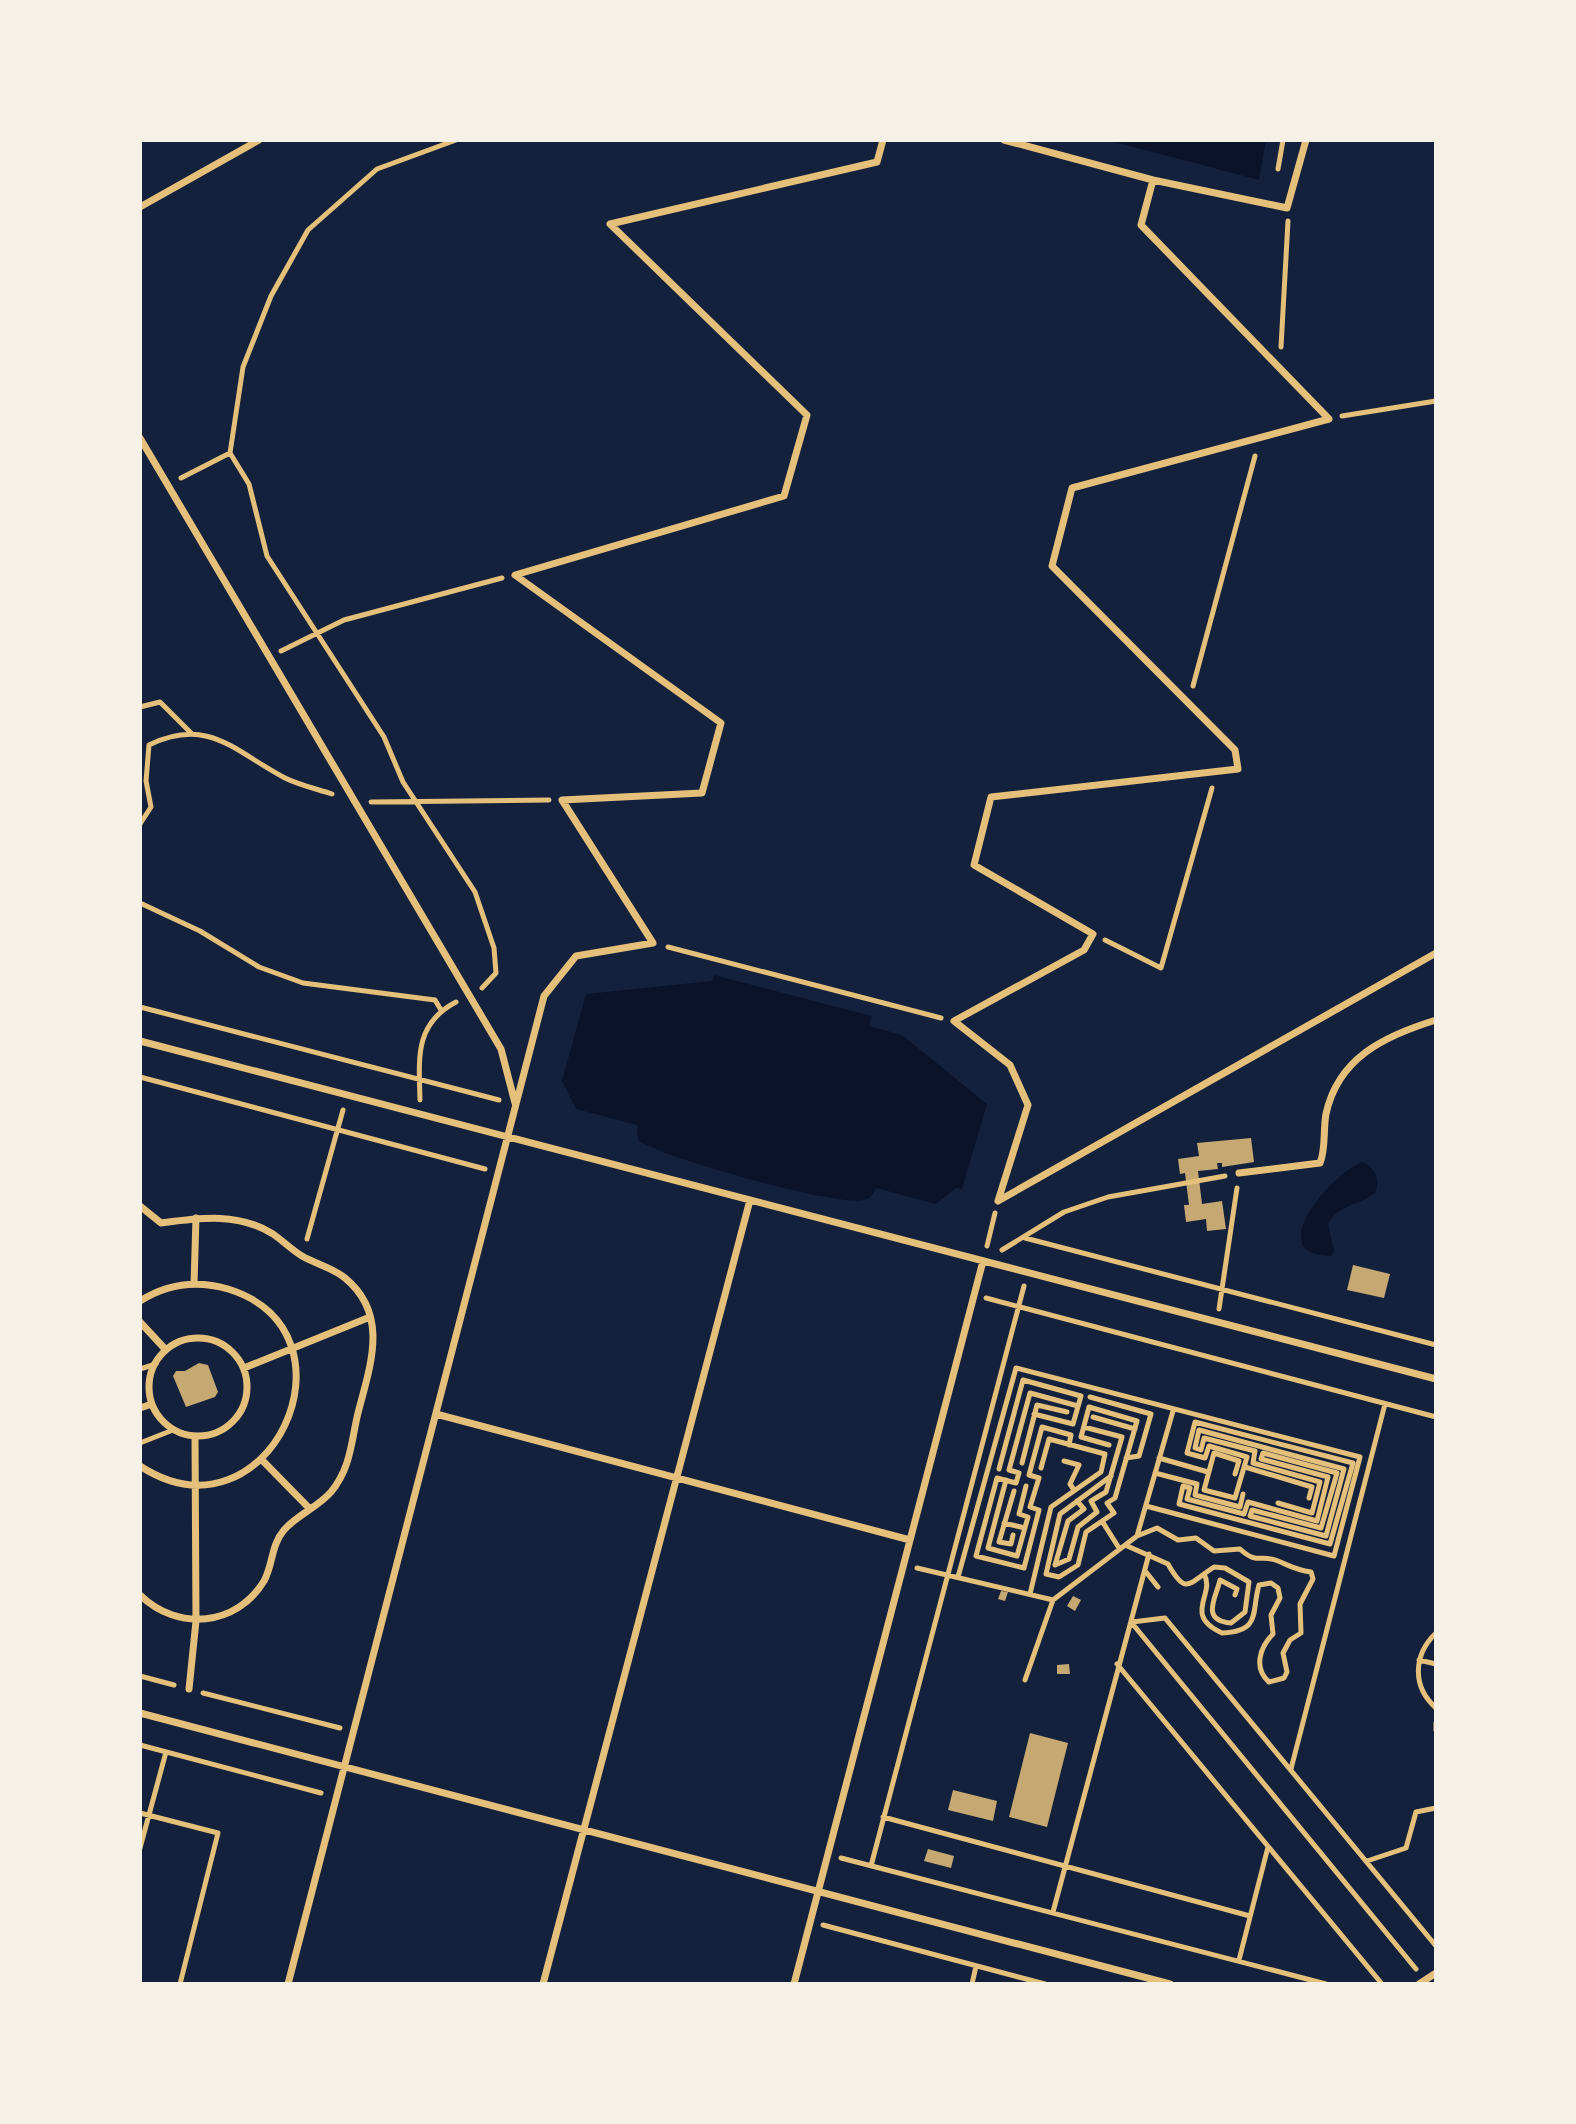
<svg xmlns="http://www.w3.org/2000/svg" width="1576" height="2124" font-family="Commissioner,sans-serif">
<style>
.water{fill:#0b132b}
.building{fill:#c6a872}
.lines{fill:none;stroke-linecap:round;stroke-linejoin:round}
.path{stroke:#e5c07b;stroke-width:5}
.pedestrian{stroke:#e5c07b;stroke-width:7}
</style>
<rect width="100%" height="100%" fill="#14213d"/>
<path class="water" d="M1107 140H1266L1259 180Z
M714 975 872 1016 869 1026 902 1035 987 1104 962 1189 956 1188 936 1204 876 1188C873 1195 870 1199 863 1200 837 1207 660 1157 638 1140L637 1125 576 1109 562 1081 586 994 712 981Z
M1363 1162C1376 1170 1379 1177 1376 1192 1359 1206 1339 1204 1328 1224L1334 1251 1332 1256C1259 1257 1333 1171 1363 1162Z"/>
<path class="building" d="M1251 1138 1254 1162 1222 1167V1163H1217L1218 1169 1198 1171 1202 1204 1222 1201 1226 1229 1207 1231 1206 1219 1186 1222 1184 1205H1189L1185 1173 1180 1174 1178 1159 1199 1156 1197 1143Z
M1353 1265 1390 1274 1384 1298 1347 1290Z
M199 1363 208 1365 218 1392 215 1397 186 1407 173 1376 176 1371H185Z
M1001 1591 1008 1592 1005 1601 998 1599Z
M1073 1596 1081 1600 1075 1611 1067 1606Z
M1069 1664 1070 1674H1057V1665Z
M1030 1733 1068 1743 1047 1827 1009 1817Z
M953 1790 997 1801 993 1821 948 1810Z
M928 1849 954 1856 951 1868 924 1861Z"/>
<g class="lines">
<path class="path" d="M1278 169 1283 140
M1281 347 1288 221
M1342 416 1436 401
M230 453 249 484 267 556 384 737 403 782 475 892 494 948 496 973 482 988
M181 478 230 453 243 367 271 296 308 230 377 169 456 140
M281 651 344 620 502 578
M1193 686 1255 456
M140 707 160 702 192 734
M371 802 549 800
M140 824 151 807 146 781 149 745C209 716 235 752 285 778 299 785 317 789 332 794
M140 903 200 931 259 967 303 983 435 1000 441 1010
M1105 940 1161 968 1212 788
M668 947 941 1018
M140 1007 499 1100
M140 1077 485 1169
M420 1100C419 1059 414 1024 456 1002
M1025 1238 1436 1345
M307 1239 343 1110
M987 1246 995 1213
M1002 1250 1064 1212 1108 1197 1225 1176
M986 1298 1436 1417
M1219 1309 1237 1188
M140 1369 156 1364
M1090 1397 1151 1414 1139 1456 1126 1458
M1093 1417 1135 1429
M140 1443 173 1430
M1069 1445 1071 1435 1042 1427 1029 1475 1039 1478 1030 1507 1039 1510 1024 1568 976 1556 997 1478 1016 1483 1019 1473 1009 1470 1030 1393 1078 1406
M1109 1445 1081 1437 1089 1407 1137 1421 1115 1498 1107 1503 1114 1513 1086 1532 1078 1565 1059 1577 1046 1574 1060 1514 1111 1476
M1159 1458 1208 1472
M1064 1461 1079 1465 1070 1484 1074 1490
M1022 1463 1037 1405 1067 1412
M1245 1467 1312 1487 1309 1498
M999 1469 1023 1380 1081 1396 1073 1424 1034 1414
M1155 1473 1197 1484 1195 1495 1240 1507 1243 1494
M1235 1474 1239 1461 1214 1453 1204 1490 1235 1498 1247 1457 1209 1446 1205 1458 1187 1453 1195 1422 1353 1463 1330 1544 1179 1504 1183 1486 1190 1488 1187 1499 1244 1514 1248 1502 1317 1521 1328 1477 1261 1459 1263 1453 1337 1473 1321 1528 1252 1510 1250 1516 1326 1536 1344 1469 1199 1430 1195 1448 1201 1450 1204 1438 1255 1451 1253 1463 1320 1482 1312 1513 1278 1503
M1006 1480 988 1548 1017 1556 1028 1517 1019 1514 1026 1486
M1077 1501 1084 1509 1068 1521 1055 1565 1069 1559 1078 1527 1097 1512 1091 1501 1106 1492 1122 1437 1084 1427
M1102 1521 1119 1548
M1004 1523 1025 1528
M1013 1535 1011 1544 999 1542 1014 1491
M1137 1536 1157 1528 1178 1540 1196 1538 1214 1551 1240 1549C1257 1565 1261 1554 1278 1561 1290 1566 1296 1570 1311 1572L1313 1579 1300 1604 1301 1633 1290 1640 1283 1653 1287 1672 1284 1678 1269 1682C1253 1668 1260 1647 1273 1634L1271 1615 1280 1598 1278 1588 1271 1583 1259 1585C1251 1612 1262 1631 1222 1633 1182 1615 1216 1594 1204 1574
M1125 1545 1168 1564C1186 1596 1188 1584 1214 1567L1225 1568 1249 1582 1245 1612 1231 1623C1200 1620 1216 1598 1220 1580L1237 1589 1235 1595
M917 1568 1053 1600 1137 1536 1173 1411
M1146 1572 1158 1587
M958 1577 1016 1368 1360 1457 1334 1556 1146 1506
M1030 1594 1051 1507 1101 1472 1105 1454 1049 1439 1041 1468
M1131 1622 1416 1969
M1132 1622 1165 1618 1436 1946
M1436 1633C1413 1655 1412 1687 1436 1708
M1419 1660 1436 1664
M1117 1664 1382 1984
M140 1676 174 1685
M1025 1680 1053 1600
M203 1693 340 1728
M1436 1723V1730
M140 1745 321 1793
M1291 1769 1385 1404
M140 1813 218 1833 180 1984
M883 1817 1250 1916
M140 1848 166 1752
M841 1858 1326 1984
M1367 1861 1406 1848 1416 1812 1436 1808
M871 1866 1024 1286
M1053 1912 1149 1554
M823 1925 1045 1984
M1239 1960 1268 1847
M972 1984 976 1966"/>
<path class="pedestrian" d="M1004 140 1153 180 1287 208 1306 140
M140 207 259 140
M140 438 501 1049 515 1103
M140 1041 1436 1379
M1239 1173 1320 1163C1326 1149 1323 1130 1326 1114 1338 1058 1384 1036 1436 1020
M998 1201 1028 1105 1010 1065 954 1021 1084 950 1093 934 974 865 991 797 1238 769 1235 750 1052 566 1072 488 1329 419 1141 225 1153 180
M998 1201 1436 953
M140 1206 161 1223C199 1218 238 1212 273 1234 283 1241 292 1250 302 1256 316 1264 333 1268 345 1278 390 1315 370 1366 358 1413 351 1442 351 1468 331 1492 318 1507 297 1515 284 1530 271 1545 273 1565 264 1581 237 1626 178 1632 140 1595
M194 1284 196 1218
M140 1301C167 1284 197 1280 228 1289 368 1332 269 1550 140 1466
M140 1322 166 1350
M149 1387a49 49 0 1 1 98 0a49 49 0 1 1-98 0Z
M244 1368 370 1317
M140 1408 152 1404
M436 1414 910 1540
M262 1460 309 1508
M189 1689 196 1621 195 1436
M140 1713 1170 1984
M288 1984 544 996 576 956 653 943 562 800 702 793 721 723 515 575 784 496 807 415 610 224 877 162 883 140
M543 1984 750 1200
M794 1984 983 1261
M1419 1984 1436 1973"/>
</g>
<rect width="1576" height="2124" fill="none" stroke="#f6f1e7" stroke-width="284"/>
</svg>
